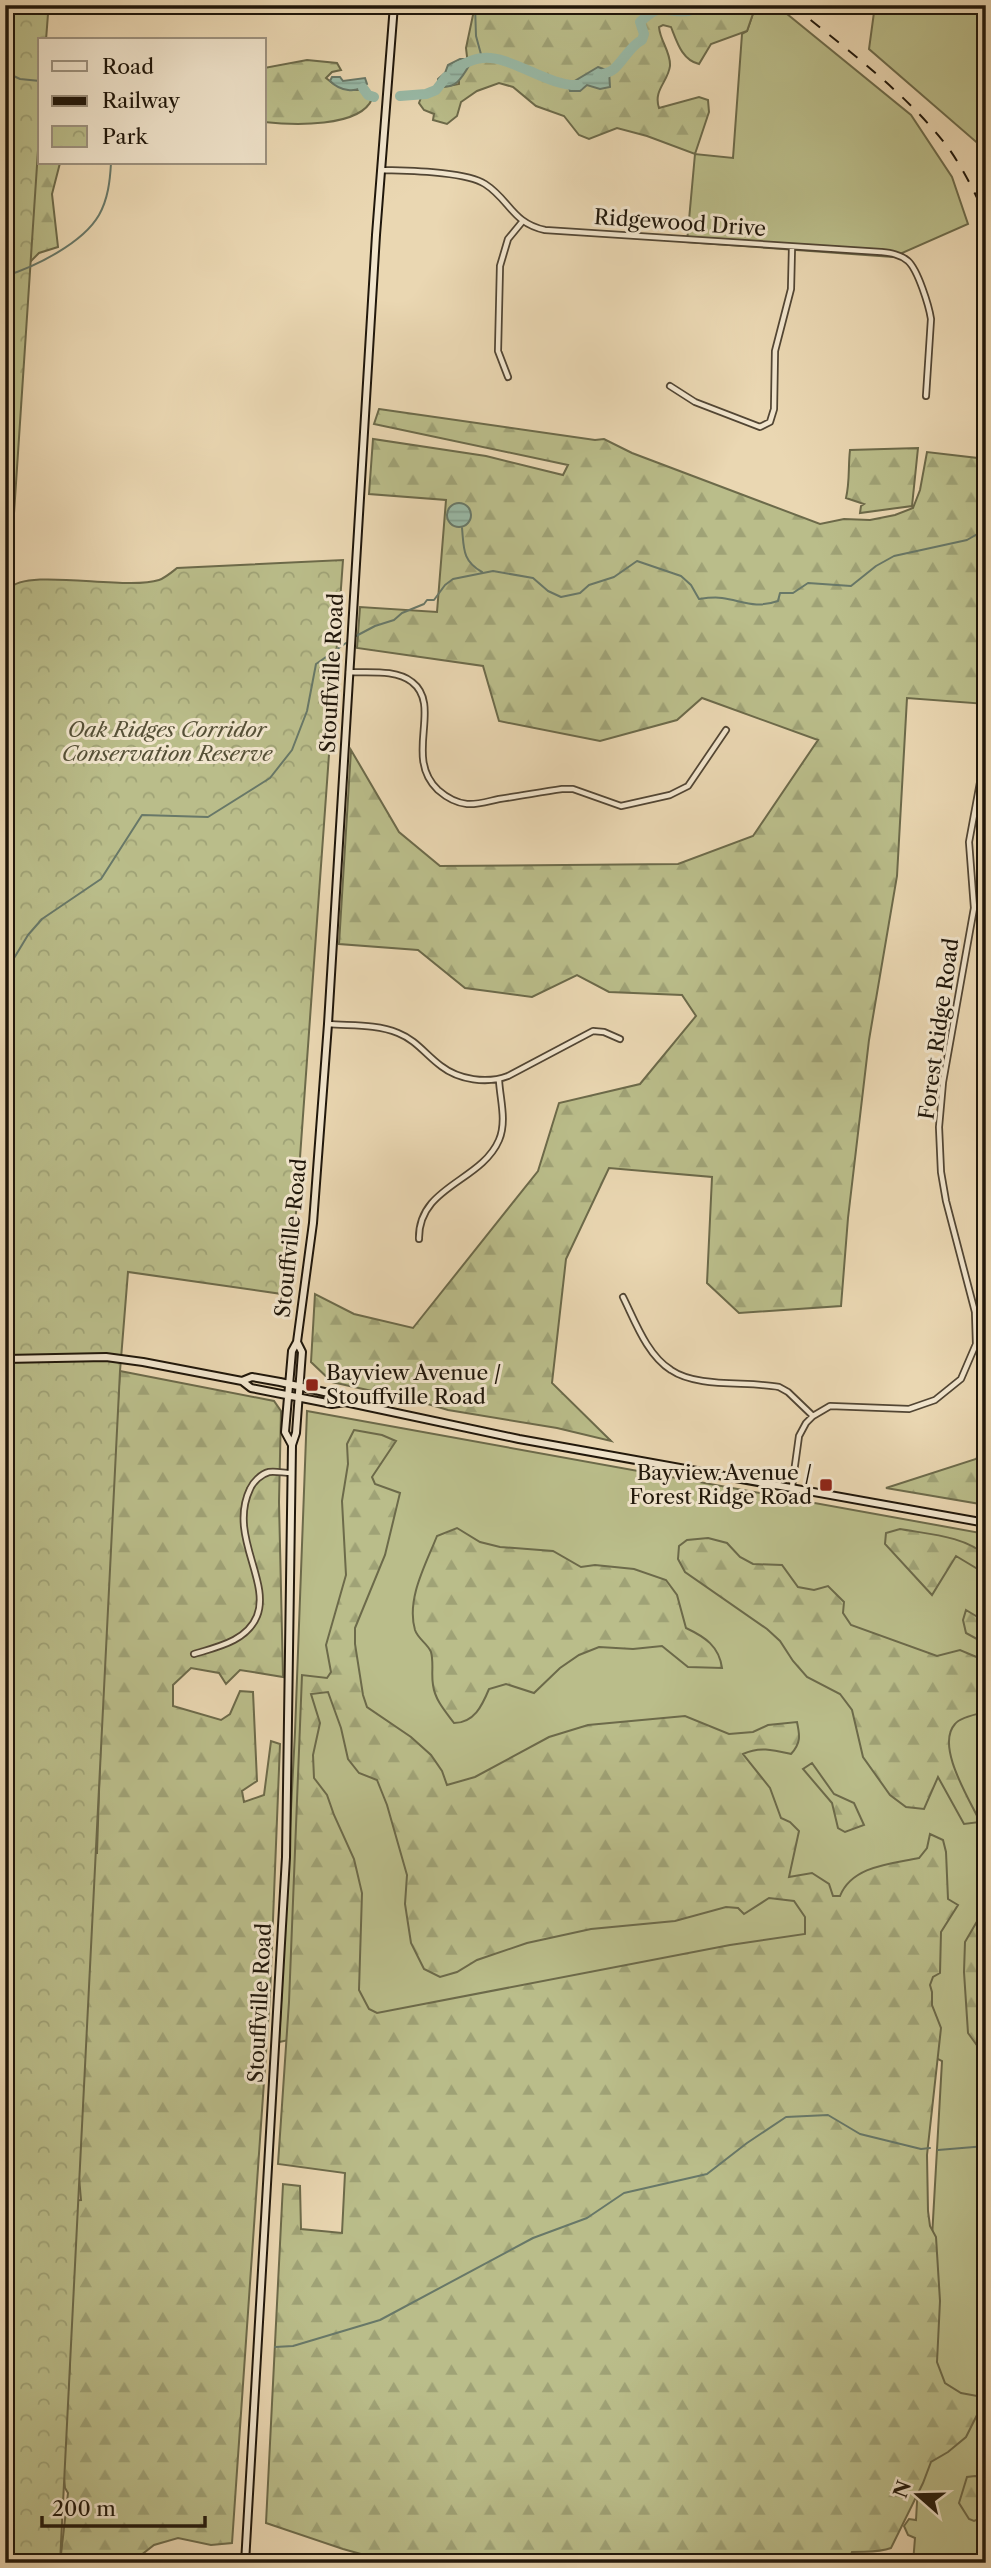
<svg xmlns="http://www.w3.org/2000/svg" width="991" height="2568" font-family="'Libre Caslon Text',serif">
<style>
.grass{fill:#babd8a;stroke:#6c6a4a;stroke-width:2}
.forest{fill:url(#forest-firs);stroke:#6c6a4a;stroke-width:2;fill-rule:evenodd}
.park{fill:url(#park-crowns);stroke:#6c6a4a;stroke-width:2}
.water{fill:url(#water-rules);stroke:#687868;stroke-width:2}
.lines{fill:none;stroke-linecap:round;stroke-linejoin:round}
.stream{stroke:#687868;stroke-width:2}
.river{stroke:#99baa7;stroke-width:10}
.street-casing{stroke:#524634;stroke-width:8}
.secondary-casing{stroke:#1f160a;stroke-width:10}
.street{stroke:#f1e5cd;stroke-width:4.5}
.secondary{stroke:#f1e5cd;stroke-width:6}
.rail{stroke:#1f160a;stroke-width:2;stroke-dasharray:12 12;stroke-linecap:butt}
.poi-dot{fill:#8f2418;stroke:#f1e5cd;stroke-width:2.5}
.labels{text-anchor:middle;stroke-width:6;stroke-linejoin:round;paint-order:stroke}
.street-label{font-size:21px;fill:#1f160a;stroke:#f1e5cd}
.park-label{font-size:21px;font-style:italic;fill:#555037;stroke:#f1e5cd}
.poi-label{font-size:21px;fill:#1f160a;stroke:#f1e5cd;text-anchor:start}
</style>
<defs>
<pattern id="forest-firs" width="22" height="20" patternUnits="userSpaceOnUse" patternTransform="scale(1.75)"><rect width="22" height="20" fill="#babd8a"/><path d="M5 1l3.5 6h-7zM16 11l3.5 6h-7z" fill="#9fa276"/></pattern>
<pattern id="park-crowns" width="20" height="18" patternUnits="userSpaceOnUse" patternTransform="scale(1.75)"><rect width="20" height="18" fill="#babd8a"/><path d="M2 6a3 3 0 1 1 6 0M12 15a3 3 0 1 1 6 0" fill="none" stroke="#9fa276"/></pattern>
<pattern id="water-rules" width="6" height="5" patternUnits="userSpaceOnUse" patternTransform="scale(1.75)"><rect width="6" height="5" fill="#99baa7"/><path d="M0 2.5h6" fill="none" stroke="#839f8e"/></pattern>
</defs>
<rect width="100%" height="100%" fill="#ead7b2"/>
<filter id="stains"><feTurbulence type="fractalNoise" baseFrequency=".00286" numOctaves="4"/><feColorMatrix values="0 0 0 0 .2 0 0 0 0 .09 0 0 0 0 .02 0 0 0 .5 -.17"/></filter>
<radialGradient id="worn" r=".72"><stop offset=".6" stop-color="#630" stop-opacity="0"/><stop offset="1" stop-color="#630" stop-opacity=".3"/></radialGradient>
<path class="grass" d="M756 5H776L911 115 952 177 968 224 893 257 687 242 695 154 733 158 742 34 747 31Z
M875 5H986V121H983L982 147 869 49Z
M307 1411 986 1534V2563H913L915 2538 908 2535 904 2526 909 2519 916 2520 942 2061 730 1952 279 2042 295 1732Z"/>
<path class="forest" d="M472 5C488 5 504 3 519 5 536 8 553 13 570 5H756L747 31 711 44 699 64C682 60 677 42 671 27L663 25 659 27C660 41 671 52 670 66 668 82 653 90 659 108L699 97 708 100 709 112 695 154 647 136 617 128 589 139 579 135 564 116 536 106 513 87 499 83 477 91 461 102 457 116 447 124 433 120 434 114 424 110 419 103 422 95 438 88 459 84V75L468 65 466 48 473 15Z
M307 60 337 63 341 70 332 72 326 78C338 89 351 92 367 89L372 99C360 128 292 125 264 122V68Z
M40 145V163H60L52 194 58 247 39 253 29 263 5 438V253L27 149Z
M379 409 595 440 604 439 632 453 820 524 844 519 870 520 895 515 913 508 920 490 927 452 986 459V704L907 698 897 876 869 1040 848 1218 841 1306 739 1313 707 1283 712 1177 609 1168 566 1259 552 1383 611 1441 557 1428 448 1410 421 1402 332 1382 311 1362 315 1294 354 1314 413 1328 538 1171 559 1103 640 1084 696 1016 682 995 609 992 577 975 532 997 465 988 418 950 339 944 351 750 399 832 440 866 678 864 753 836 818 740 702 698 677 720 600 741 499 721 483 666 357 648 360 607 437 612 446 500 369 494 373 439 486 456 563 475 568 465 374 424Z
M918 448 912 506 860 513 861 506 864 504 846 498C850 481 848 467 850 450Z
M120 1371 274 1401 281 1411 279 1502 283 1677 240 1670 226 1684 219 1673 191 1668 173 1685V1706L221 1720 230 1714 240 1691 253 1692 257 1781 242 1791 244 1802 264 1795 271 1741 280 1744 270 1995 232 2543 211 2545 178 2538 154 2545 131 2563H60L68 2493 65 2488 63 2466 45 2400 68 2392 70 2362 16 2203 81 2200 75 2132 5 1868 18 1853H97L103 1669 5 1460H114Z
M354 1430 382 1435 396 1441 372 1477 375 1484 400 1493 385 1555 355 1628V1644L363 1695 367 1707 411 1737 431 1755 442 1771 447 1785 475 1777 549 1737 588 1725 685 1716 729 1734 753 1732 768 1725 797 1722C800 1736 801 1743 791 1754 774 1750 759 1746 743 1754L770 1788 781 1818 790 1822 799 1831 789 1877 812 1873 829 1884 833 1896H840C852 1866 890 1864 919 1858L927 1848 930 1834 943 1840 946 1852 948 1899 958 1905 941 1932 940 1973 933 1977 930 1985 932 1992V2005L941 2028 927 2155 928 2211 930 2226 936 2237 940 2301 937 2362 945 2383 961 2393 977 2396 984 2393 986 2372V2416L985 2413H978L966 2437 948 2452 931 2462 923 2483 891 2548C878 2553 867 2551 852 2552L848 2563H393L343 2549 266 2523 283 2184 300 2186 301 2229 342 2233 345 2173 278 2164 289 2002 302 1675 327 1678 331 1672 326 1645 346 1575 342 1501 348 1464 347 1444ZM328 1692 341 1728 348 1759 359 1773 377 1780 387 1805 407 1875 405 1904 411 1943 424 1969 440 1977 457 1972 477 1960 527 1943 591 1929 675 1921 726 1907 738 1908 744 1914 769 1898 794 1901 805 1917V1934L730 1945 377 2013 369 2009 359 1990 362 1893 354 1859 334 1815 327 1795 314 1778 313 1755 320 1723 311 1694Z
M986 1447V1505L886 1488 976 1459Z
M457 1528 480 1542 500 1547 553 1551 581 1567 595 1565 634 1569 666 1580 677 1595 686 1628C705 1637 719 1646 722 1668L688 1667 662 1646 633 1649 599 1647 579 1655 560 1668 534 1693 506 1684 489 1689C482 1706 474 1723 454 1723 445 1711 435 1700 433 1685 431 1674 434 1663 431 1652 428 1644 418 1639 415 1630 406 1599 426 1564 437 1536Z
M900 1529C927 1534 966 1536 986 1556V1574L956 1556 932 1595 885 1544 886 1533Z
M708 1538 727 1543 740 1557 753 1564 782 1565 798 1587 814 1590 828 1586 844 1602 843 1613 851 1625 937 1656 960 1650 986 1661V1712C977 1714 960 1717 955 1724 935 1746 970 1800 980 1822L964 1824 938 1777 924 1809 906 1807 890 1795 863 1757 852 1710 840 1694 807 1677 793 1661 780 1641 767 1629 685 1572 678 1559 679 1546 687 1540Z
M966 1610 986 1622V1644L966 1633 963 1620Z
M812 1763 834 1794 854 1803 864 1825 845 1832 838 1828 832 1803 803 1769Z
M986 1906V2058L968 2033 964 1972 965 1942Z
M975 2476 986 2479V2516L974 2521 969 2519 959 2503 967 2477Z"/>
<path class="park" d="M5 6 48 14 46 40H40V120L9 589C26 567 125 591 159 580 165 578 172 572 177 568L343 560 296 1213 282 1294 128 1272 120 1371 60 2563H5Z"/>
<path class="water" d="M460 59H465L470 64C462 78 455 91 438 85V79L445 73 448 65Z
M598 67 609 71 610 87 600 89 587 85 580 91H570L568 85Z
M332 77H340L343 81 365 78 367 84C356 94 340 91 330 81Z
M447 515a12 12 0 1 1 24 0a12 12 0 1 1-24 0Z"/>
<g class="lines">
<path class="stream" d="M475 5 476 36 482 58
M5 72 20 79 40 81
M5 276C35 267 83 243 99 215 108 199 110 181 111 163
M462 528C464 548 462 561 482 572
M356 636 375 626 394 620 402 613 424 604 427 600H434L445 585 453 579 493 571 533 578 548 591 561 597 580 593 589 585 614 577 637 561 681 576 691 585 699 599C706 598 715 597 722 598 743 601 755 609 778 601L780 593H793L808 583 851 586 876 566 894 556 967 540 986 529
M5 973 28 935 42 919 101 879 142 815 208 817 270 778 292 750 307 711 316 664 346 643
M938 2150 986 2146
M275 2347 293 2346 380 2320 533 2238 587 2218 624 2193 707 2174 747 2143 786 2117 828 2115 860 2134 921 2149 930 2148"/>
<path class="river" d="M457 67C464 64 474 58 483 58 510 55 549 87 578 85
M598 76C603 74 611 72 614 69 624 60 630 46 642 40L644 34 640 22C664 0 660 14 689 11L691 5
M363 88 368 95 374 97
M400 96 426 94 436 90 446 77"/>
<defs>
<path id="street" d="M381 170C406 171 465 171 485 184 510 200 512 223 545 230L881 252C890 253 900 254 908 261 918 270 929 306 931 319L926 396
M508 377 498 351 500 266 508 239 522 222
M670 386 695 402 760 427 770 422 774 409 775 351 791 289 792 247
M349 672C368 673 396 669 412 682 443 706 403 757 438 790 446 797 457 803 467 804 477 805 489 801 499 799 520 796 541 792 562 789H573L621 806 670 795 688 786 726 730
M328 1024C351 1026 376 1024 398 1033 416 1040 426 1055 441 1066 459 1080 487 1084 508 1076L593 1031 604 1032 620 1039
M419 1239C418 1186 481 1182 499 1140 507 1121 500 1099 499 1080
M623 1297C635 1321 647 1355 671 1370 697 1388 747 1381 779 1387L788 1392 813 1416
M792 1487 799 1436 806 1423 813 1416 830 1406 909 1409 935 1400 961 1379 976 1344 975 1312 946 1201 941 1172 939 1127 943 1082 974 908 969 842 981 777
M194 1654C217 1647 247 1641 257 1616 271 1581 228 1535 250 1489 253 1482 261 1474 269 1472 276 1471 284 1473 291 1473"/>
<path id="secondary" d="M5 1359 106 1357 143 1362 242 1381 251 1388 332 1404 345 1402 519 1439 986 1523
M242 1381 252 1377 280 1382 333 1394 345 1402
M292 1445 285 1432 292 1351 297 1342 313 1223 328 1024 376 235 394 5
M245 2563 286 1857 292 1445 296 1433 302 1352 297 1342"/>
</defs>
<use href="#street" class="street-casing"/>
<use href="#secondary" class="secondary-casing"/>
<use href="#street" class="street"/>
<use href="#secondary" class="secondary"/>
<path class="rail" d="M792 5C846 49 904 91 947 146 963 168 975 193 986 217"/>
</g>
<g class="poi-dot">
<rect x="305" y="1378" width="14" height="14" rx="3.5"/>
<rect x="819" y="1478" width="14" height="14" rx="3.5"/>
</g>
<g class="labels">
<g class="street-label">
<text transform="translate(680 223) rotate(4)" y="7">Ridgewood Drive</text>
<text transform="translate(332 673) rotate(-87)" y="7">Stouffville Road</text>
<text transform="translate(939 1029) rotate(-82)" y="7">Forest Ridge Road</text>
<text transform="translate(291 1238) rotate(-84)" y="7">Stouffville Road</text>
<text transform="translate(260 2003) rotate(-87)" y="7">Stouffville Road</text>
</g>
<g class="park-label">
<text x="167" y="737">Oak Ridges Corridor<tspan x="167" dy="24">Conservation Reserve</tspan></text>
</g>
<g class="poi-label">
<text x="326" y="1380">Bayview Avenue /<tspan x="326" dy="24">Stouffville Road</tspan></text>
<text x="812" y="1480" text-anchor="end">Bayview Avenue /<tspan x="812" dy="24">Forest Ridge Road</tspan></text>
</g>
</g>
<rect width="991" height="2568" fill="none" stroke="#ead7b2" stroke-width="28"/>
<rect x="7" y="7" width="977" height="2554" fill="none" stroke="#1f160a" stroke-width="3.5"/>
<rect x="14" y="14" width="963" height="2540" fill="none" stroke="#1f160a" stroke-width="2"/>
<rect x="38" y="38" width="228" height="126" fill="#f1e5cd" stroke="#9d927f" stroke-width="2"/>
<rect x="52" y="61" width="35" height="10" fill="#f1e5cd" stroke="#9d927f" stroke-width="2"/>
<text x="102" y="74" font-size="21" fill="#1f160a">Road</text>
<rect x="52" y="96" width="35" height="10" fill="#1f160a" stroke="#9d927f" stroke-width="2"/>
<text x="102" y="108" font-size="21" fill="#1f160a">Railway</text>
<rect x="52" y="126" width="35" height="21" fill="url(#park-crowns)" stroke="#9d927f" stroke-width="2"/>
<text x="102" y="144" font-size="21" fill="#1f160a">Park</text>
<g transform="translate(918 2495) rotate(290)" stroke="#f1e5cd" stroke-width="5" paint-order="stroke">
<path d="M0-5L12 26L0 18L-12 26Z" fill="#1f160a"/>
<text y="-10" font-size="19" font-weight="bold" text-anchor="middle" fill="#1f160a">N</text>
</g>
<path d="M42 2516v10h163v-10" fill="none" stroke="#1f160a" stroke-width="3.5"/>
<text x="52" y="2516" font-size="21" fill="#1f160a" stroke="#f1e5cd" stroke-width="5" paint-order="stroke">200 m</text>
<rect width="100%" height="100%" filter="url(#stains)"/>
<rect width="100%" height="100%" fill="url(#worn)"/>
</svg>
